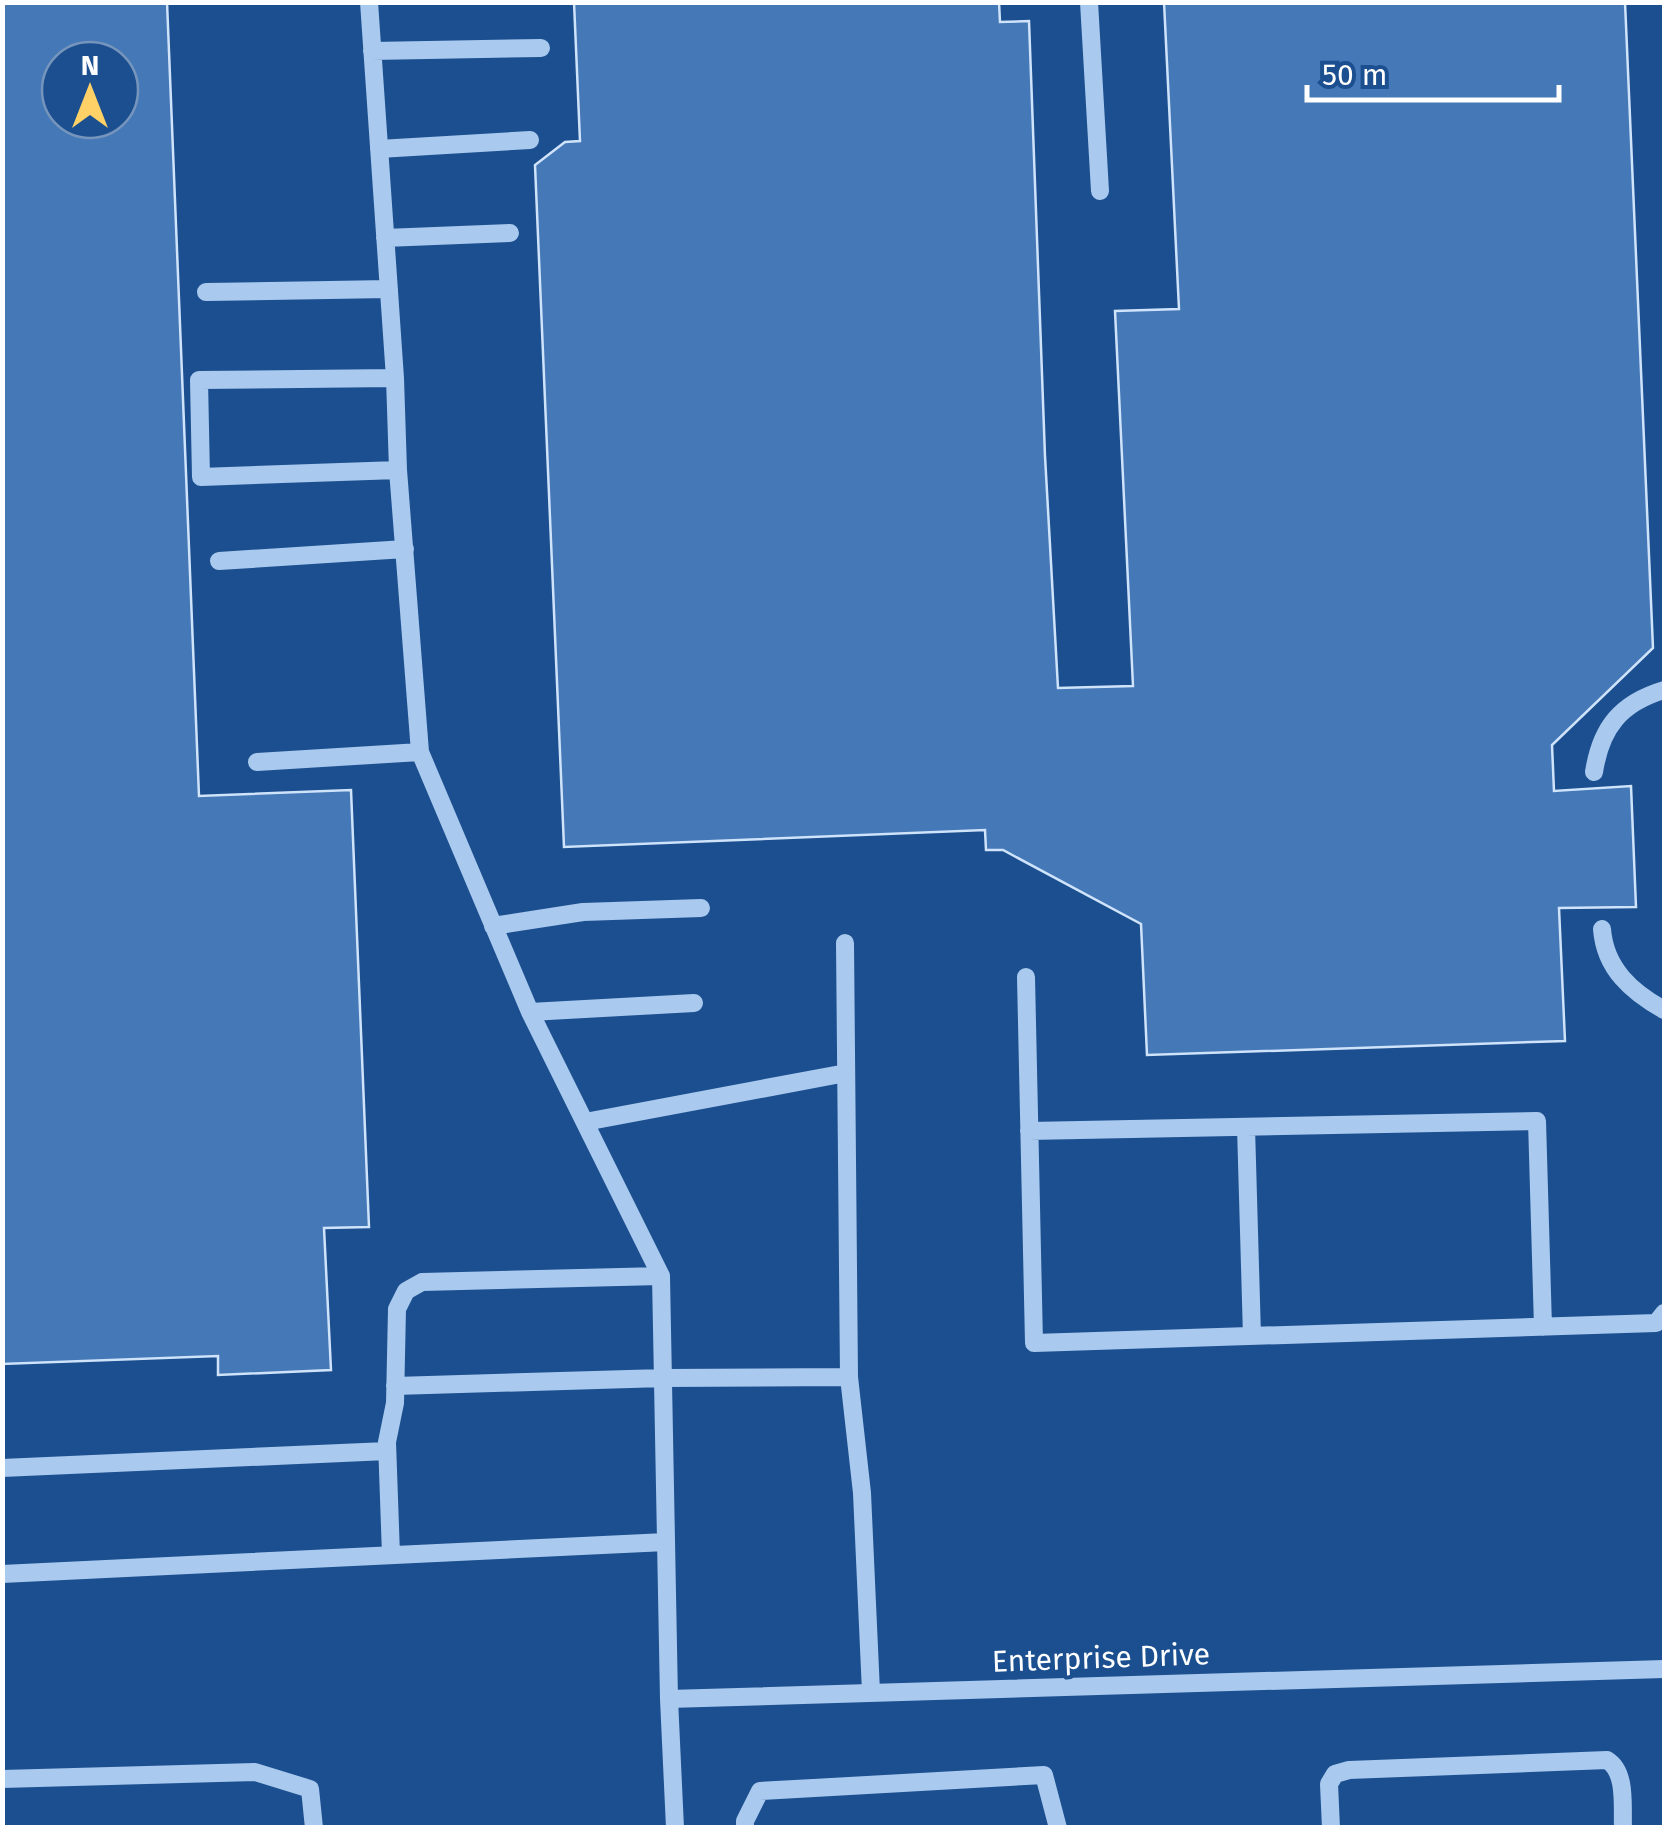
<svg xmlns="http://www.w3.org/2000/svg" width="1667" height="1830" font-family="'Fira Sans',sans-serif">
<style>
.building{fill:#4478b7;stroke:#cfe3fa;stroke-width:2.5;fill-rule:evenodd}
.lines{fill:none;stroke-linecap:round;stroke-linejoin:round}
.minor{stroke:#a9c9ee;stroke-width:18}
.labels{text-anchor:middle;stroke-width:8;stroke-linejoin:round;paint-order:stroke}
.street-label{font-size:30px;fill:#fff;stroke:#1b4f8f}
</style>
<rect width="100%" height="100%" fill="#1b4f8f"/>
<path class="building" d="M2 2H167L199 796 351 790 369 1227 324 1228 331 1370 218 1375V1356L2 1364ZM60 60H120V120H60Z
M574 2H999L1000 22 1029 21 1045 456 1058 688 1133 686 1115 311 1179 309 1164 2H1625L1653 648 1552 745 1554 791 1631 786 1636 907 1559 908 1565 1041 1147 1055 1141 924 1003 850H986L985 830 564 847 535 165 565 142 580 141Z"/>
<g class="lines">
<path class="minor" d="M369 2 395 378 398 470 420 752 530 1012 661 1276 669 1699 675 1828
M1089 2 1100 191
M372 51 541 48
M379 149 530 140
M385 238 510 233
M206 292 389 289
M395 378 199 380 201 477 398 470
M219 561 405 549
M257 762 420 752
M1594 772C1601 727 1621 703 1664 690
M493 926 583 912 701 908
M1602 929C1605 969 1632 992 1664 1010
M1026 977 1034 1343 1656 1323 1664 1313
M530 1012 694 1003
M585 1122 846 1073
M1246 1127 1252 1336
M1029 1131 1537 1121 1543 1327
M849 1377 862 1493 871 1692
M395 1386 663 1378 849 1377 845 943
M2 1468 387 1451
M391 1555 387 1442 395 1403 397 1309 406 1291 422 1282 661 1276
M2 1574 666 1542
M669 1699 1664 1669
M2 1779 255 1772 310 1789 314 1828
M745 1828V1821L760 1791 1044 1775 1058 1828
M1331 1828 1329 1784 1335 1774 1349 1770 1607 1760C1627 1772 1622 1807 1623 1828"/>
</g>
<g class="labels">
<g class="street-label">
<text transform="translate(1101 1658) rotate(-2)" y="10">Enterprise Drive</text>
</g>
</g>
<rect width="1667" height="1830" fill="none" stroke="#ffffff" stroke-width="10"/>
<g transform="translate(90 90)"><circle r="48" fill="#1b4f8f" stroke="#7695bc" stroke-width="2.5"/>
<path d="M0-8L18 38L0 25L-18 38Z" fill="#ffd166"/>
<text y="-15" font-size="28" font-weight="bold" text-anchor="middle" fill="#ffffff">N</text>
</g>
<path d="M1307 85v15h252v-15" fill="none" stroke="#ffffff" stroke-width="5"/>
<text x="1322" y="85" font-size="30" fill="#ffffff" stroke="#1b4f8f" stroke-width="8" paint-order="stroke">50 m</text>
</svg>
